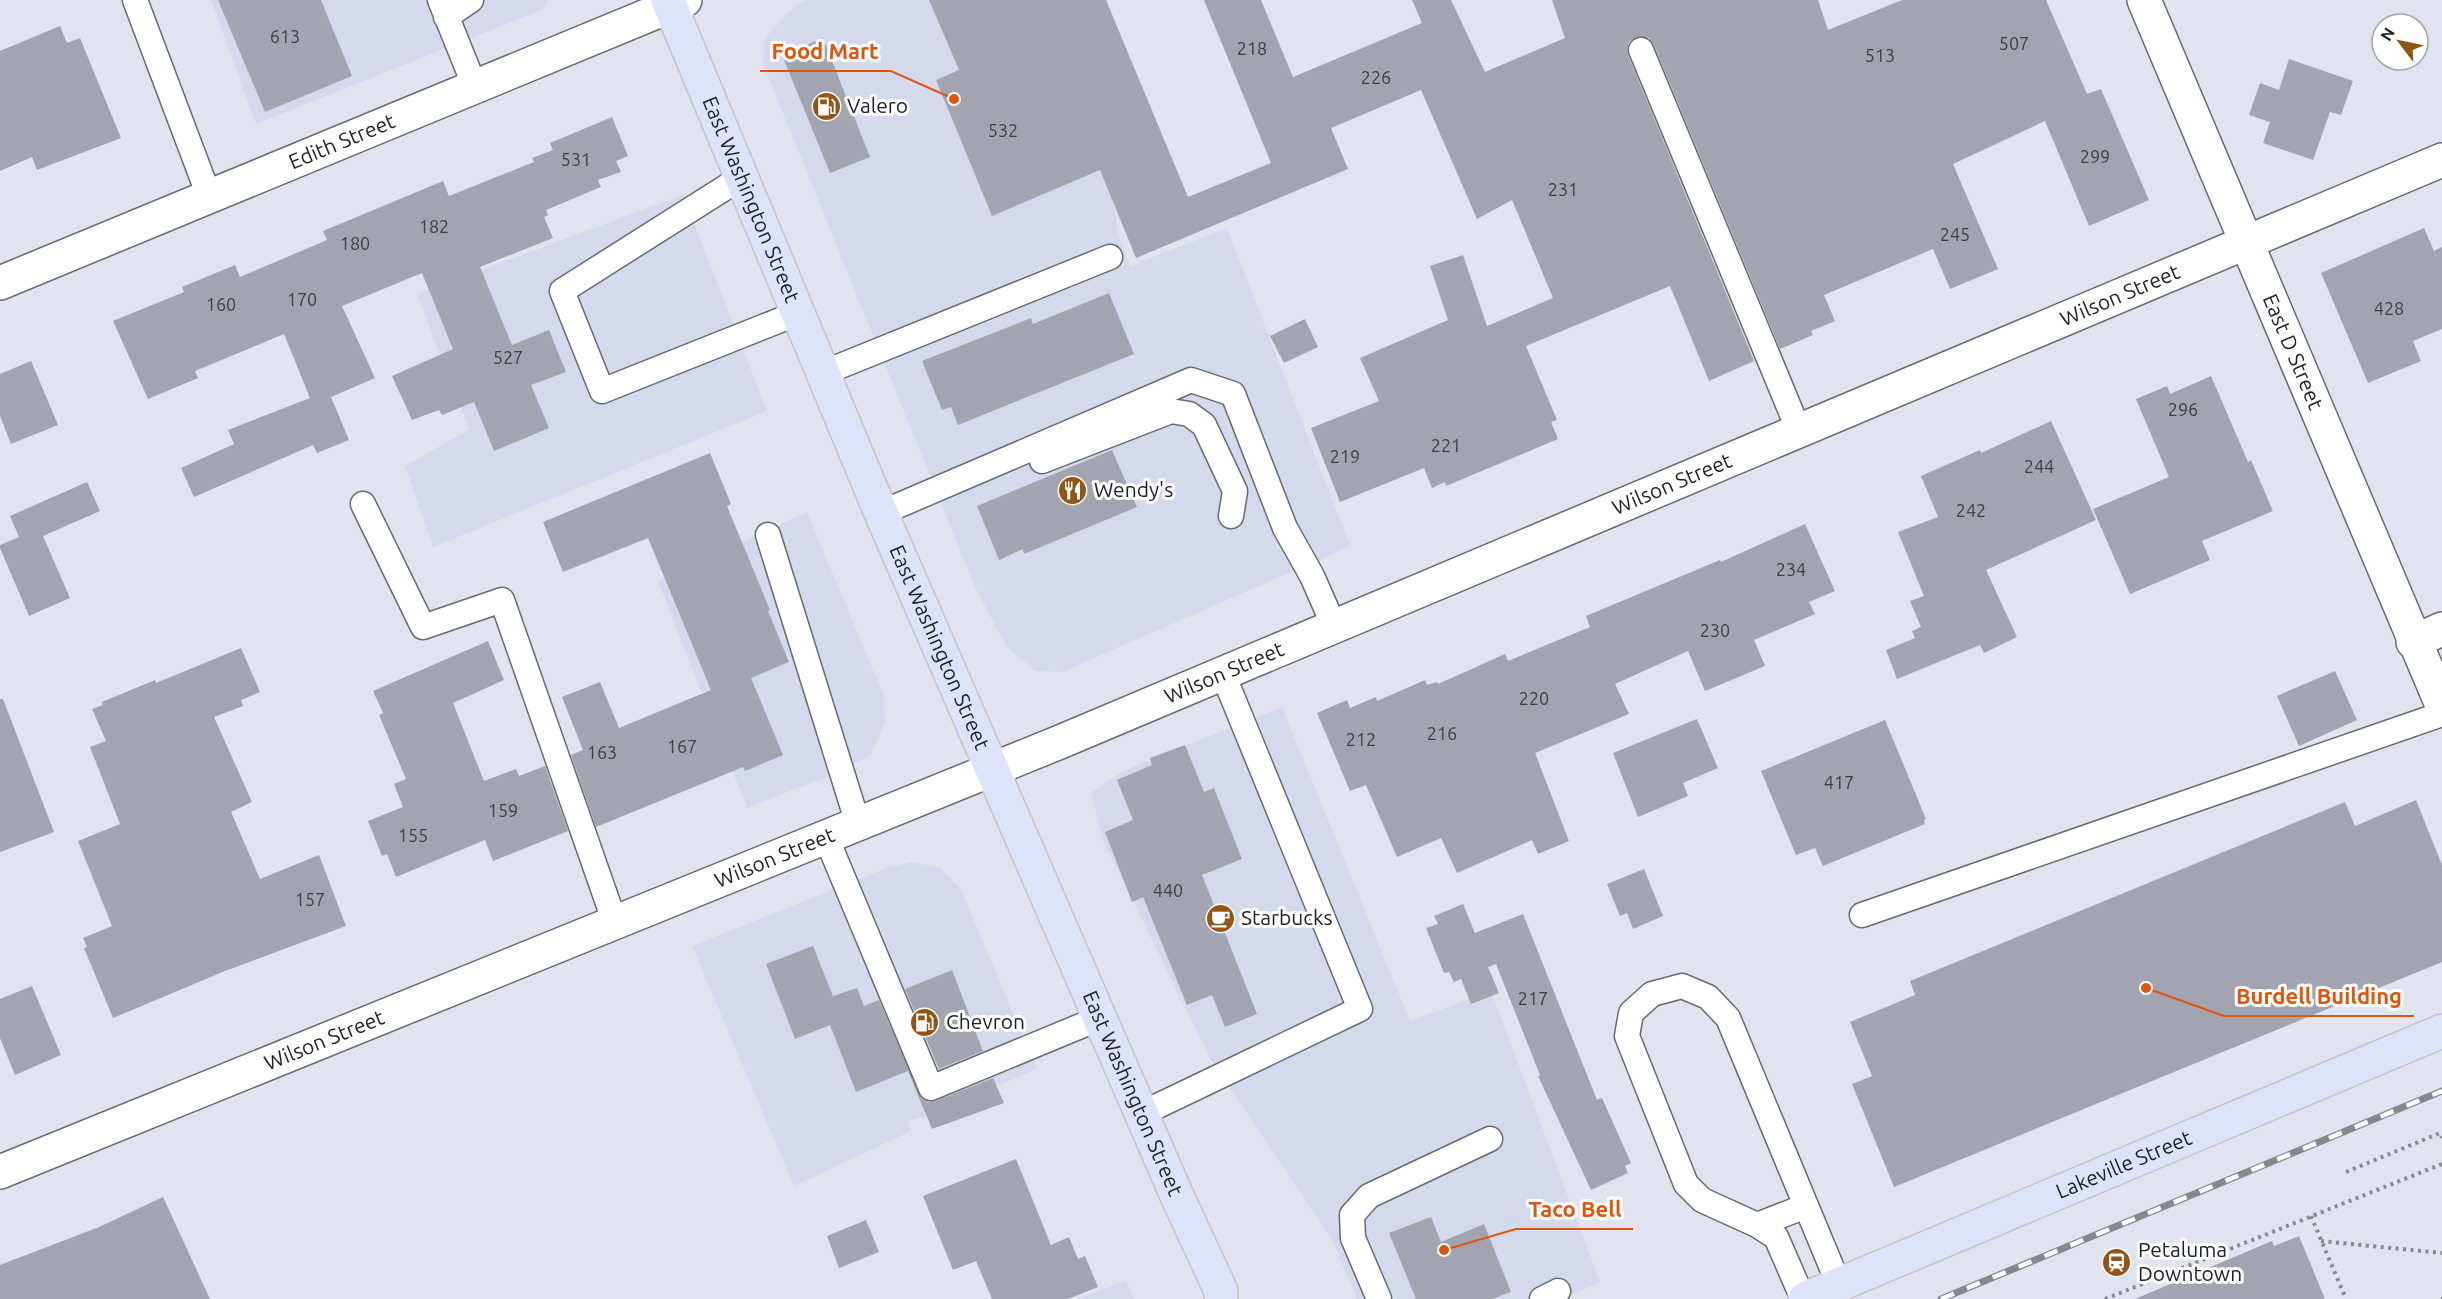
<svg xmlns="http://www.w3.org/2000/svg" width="2442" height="1299" font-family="Ubuntu,sans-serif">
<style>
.built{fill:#d4daec}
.building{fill:#a2a5af}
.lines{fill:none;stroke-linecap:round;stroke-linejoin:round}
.lane-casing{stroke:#666a73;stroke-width:27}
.street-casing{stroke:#666a73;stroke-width:36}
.primary-casing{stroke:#c4c5c6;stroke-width:36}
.path{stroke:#868990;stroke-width:4;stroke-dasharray:3 4.5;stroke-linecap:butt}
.lane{stroke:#fff;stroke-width:24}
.street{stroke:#fff;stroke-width:33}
.primary{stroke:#dce3fa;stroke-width:33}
.rail-casing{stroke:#85888f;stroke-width:7}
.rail{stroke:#fff;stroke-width:4.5;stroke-dasharray:14;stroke-linecap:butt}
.labels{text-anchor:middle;stroke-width:6;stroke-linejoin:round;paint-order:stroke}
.number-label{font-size:18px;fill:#3e4045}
.poi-label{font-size:21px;fill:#1d1f22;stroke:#fff;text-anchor:start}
.street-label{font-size:21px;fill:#1d1f22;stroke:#fff}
.leader{fill:none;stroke:#de560d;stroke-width:2}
.callout-dot{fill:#de560d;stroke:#fff;stroke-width:2}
.callout-label{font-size:22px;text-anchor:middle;font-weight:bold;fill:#de560d;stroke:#fff;stroke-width:6;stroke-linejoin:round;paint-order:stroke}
</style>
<rect width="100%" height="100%" fill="#e1e4ef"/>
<path class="built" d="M211 0H548L544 9 256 124Z
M807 0H1030L1109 180 1119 236 1130 266 1227 228 1350 546 1062 672 1035 671 1006 646 976 589 763 64 764 39 796 5Z
M683 195 767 411 433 547 405 466 470 429 461 408 468 405 448 355 444 356 440 354 417 294Z
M807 512 884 696 885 723 870 756 831 775 747 808 658 581Z
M1282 707 1410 1021 1491 991 1600 1282 1563 1299H1357L1331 1238 1211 1060 1103 840 1091 793 1123 771Z
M913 862 940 868 961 890 1037 1069 927 1116 908 1121 911 1131 794 1186 692 946 889 867Z
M1126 1281 1134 1299H1077Z"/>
<path class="building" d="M218 0H321L352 76 265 112Z
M929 0H1106L1188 197 1271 163 1204 0H1261L1293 77 1422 23 1412 0H1451L1485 72 1565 38 1552 0H1818L1828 30 1902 0H2046L2087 94 2101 89 2149 200 2089 226 2045 121 1953 164 1998 269 1950 289 1933 249 1824 295 1835 321 1811 331 1813 335 1780 349 1654 45 1649 38 1636 37 1629 42 1627 49 1628 55 1754 361 1709 381 1670 286 1526 346 1557 420 1551 422 1558 439 1446 486 1445 482 1432 488 1424 468 1340 502 1311 428 1379 401 1360 358 1448 320 1430 266 1463 255 1487 326 1553 298 1512 200 1477 219 1421 90 1331 128 1348 169 1136 258 1100 170 992 216 936 80 959 70Z
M60 26 67 43 80 38 121 138 37 170 32 157 0 171V51Z
M823 38 870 157 830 173 782 55Z
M2289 59 2353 81 2341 115 2330 112 2313 160 2263 143 2270 122 2249 115 2260 83 2279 90Z
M612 117 628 156 616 161 621 172 598 180 601 187 546 210 548 215 544 217 553 238 480 267 512 345 549 330 566 372 531 385 549 428 494 451 474 402 442 415 439 410 412 420 392 376 453 349 422 273 342 306 375 378 331 397 349 440 317 453 313 445 194 497 181 468 234 444 228 430 310 398 284 334 195 371 198 378 148 399 113 321 184 292 182 287 235 265 240 277 327 240 323 231 443 181 449 196 534 162 532 158 553 150 550 143Z
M2424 228 2434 251 2442 247V329L2413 341 2421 361 2368 383 2321 273Z
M1109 293 1134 354 958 425 951 407 942 410 922 361 1031 318 1033 324Z
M1305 319 1318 347 1284 363 1270 336Z
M31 361 58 425 11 444 0 416V374Z
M2211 376 2248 462 2251 460 2273 511 2202 541 2210 560 2130 594 2093 509 2169 477 2136 399 2167 386 2170 394Z
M2051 421 2096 520 1986 570 2017 637 1984 653 1980 645 1897 679 1886 650 1915 638 1912 631 1921 627 1910 601 1924 596 1898 532 1938 517 1921 476 1980 450 1981 453Z
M1112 450 1137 507 1024 554 1023 549 999 560 977 506Z
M710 453 731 504 727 506 770 610 768 611 789 662 751 678 783 755 745 771 743 767 596 827 571 755 583 750 562 697 600 682 619 728 711 690 648 538 563 572 543 522Z
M87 482 100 511 43 536 70 598 29 616 0 548V545L19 537 10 516Z
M1805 524 1835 591 1809 602 1815 614 1754 640 1765 666 1705 691 1688 651 1615 684 1629 714 1535 753 1569 841 1538 854 1532 840 1457 873 1441 838 1397 857 1366 785 1350 791 1317 713 1347 700 1350 708 1376 697 1377 701 1425 680 1427 685 1437 682 1438 684 1505 654 1508 661 1590 627 1586 616 1720 560 1721 562Z
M488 641 504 680 453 703 484 781 516 769 519 776 545 766 568 831 493 861 485 840 396 877 387 854 382 856 368 821 403 807 394 784 406 779 379 715 383 713 373 691Z
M241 648 260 692 241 700 243 706 214 717 252 802 231 812 260 879 319 855 346 926 225 971 113 1018 84 948 87 947 83 938 112 926 78 841 120 824 90 747 106 741 92 709 103 705 102 702 155 680 156 683Z
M2335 671 2357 720 2299 746 2277 696Z
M0 699H3L54 832 0 852Z
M1697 719 1718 768 1683 783 1688 796 1638 817 1613 753Z
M1885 720 1926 819 1924 820 1925 824 1823 866 1815 848 1796 855 1761 771Z
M1185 745 1204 792 1214 788 1242 859 1202 875 1257 1014 1225 1027 1212 995 1187 1005 1143 897 1132 902 1105 832 1133 820 1117 780 1152 765 1150 758Z
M2416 800 2442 865V962L1894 1187 1852 1084 1872 1076 1850 1022 1915 995 1910 981 2345 802 2355 826Z
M1644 869 1663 916 1633 929 1627 913 1620 916 1607 884Z
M1463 904 1475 933 1523 914 1597 1100 1602 1098 1631 1163 1625 1166 1628 1173 1591 1190 1538 1076 1540 1075 1496 964 1488 967 1499 993 1471 1004 1461 979 1454 982 1449 972 1444 973 1426 928 1438 924 1434 916Z
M813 946 833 996 857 988 864 1006 879 1000 922 1099 929 1102 936 1101 993 1078 1004 1103 932 1129 908 1071 856 1092 830 1025 795 1039 766 964Z
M952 970 983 1051 939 1069 905 989Z
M32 986 61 1055 15 1075 0 1038V999Z
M1016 1159 1051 1245 1069 1237 1078 1259 1085 1256 1098 1287 1068 1299H992L976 1261 953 1270 923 1196Z
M163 1197 210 1299H0V1265L99 1227Z
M1431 1217 1441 1242 1484 1224 1511 1292 1492 1299H1416L1389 1233Z
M866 1220 879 1252 839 1268 827 1236Z
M2299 1236 2325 1299H2135L2272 1241 2274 1246Z"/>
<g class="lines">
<defs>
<path id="lane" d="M135 0 209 196
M440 0 475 87
M446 17 471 0
M1641 50 1799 431
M742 177 562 291 602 391 798 313
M823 373 1110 257
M1042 461 1171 411 1189 414 1204 425 1235 491 1231 516
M363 504 423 627 502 600 615 923
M881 513 1191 380 1233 394 1285 528 1312 576 1334 626
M768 535 858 824
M826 837 931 1088 1100 1018
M1862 915 2442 714
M1141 1114 1360 1009 1223 674
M1757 1225 1806 1206
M1379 1299 1353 1238 1352 1215 1369 1196 1490 1139
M1542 1299 1558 1291
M1803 1299 1776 1237 1757 1225 1702 1200 1686 1184 1627 1036 1631 1013 1652 994 1682 986 1708 997 1728 1018 1839 1285"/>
<g id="street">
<path id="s1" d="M2144 0 2442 705"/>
<path id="s2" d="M0 283 685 0"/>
<path d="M2413 642 2442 629"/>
<path id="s3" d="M0 1172 1060 742 2442 160"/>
</g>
<g id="primary">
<path id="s4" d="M668 0 881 513 1177 1196 1221 1291V1299"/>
<path id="s5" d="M1805 1299 2442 1031"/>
</g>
</defs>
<use href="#lane" class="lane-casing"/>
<use href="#street" class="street-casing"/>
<use href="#primary" class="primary-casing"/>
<path class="path" d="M2346 1172 2440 1133 2442 1138
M2311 1216 2346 1299
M2321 1241 2442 1253
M2105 1299 2442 1164
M2441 1299H2442"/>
<use href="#lane" class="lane"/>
<use href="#street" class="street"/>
<use href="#primary" class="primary"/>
<defs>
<path id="rail" d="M1941 1299 2442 1091"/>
</defs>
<use href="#rail" class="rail-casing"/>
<use href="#rail" class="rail"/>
</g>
<defs>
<symbol id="fuel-disc" viewBox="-11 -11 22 22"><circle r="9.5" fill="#925518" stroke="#fff"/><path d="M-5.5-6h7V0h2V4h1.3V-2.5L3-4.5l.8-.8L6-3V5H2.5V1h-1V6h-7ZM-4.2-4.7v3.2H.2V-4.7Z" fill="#fff"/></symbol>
<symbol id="restaurant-disc" viewBox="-11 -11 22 22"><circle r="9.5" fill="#925518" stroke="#fff"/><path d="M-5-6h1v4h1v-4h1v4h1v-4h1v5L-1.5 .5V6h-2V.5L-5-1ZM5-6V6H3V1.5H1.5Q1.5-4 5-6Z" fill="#fff"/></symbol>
<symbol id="cafe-disc" viewBox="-11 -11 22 22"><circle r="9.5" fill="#925518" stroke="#fff"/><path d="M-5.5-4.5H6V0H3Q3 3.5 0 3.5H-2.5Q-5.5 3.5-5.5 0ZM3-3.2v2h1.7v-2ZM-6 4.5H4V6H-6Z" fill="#fff"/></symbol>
<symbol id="station-disc" viewBox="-11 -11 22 22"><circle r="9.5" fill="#925518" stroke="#fff"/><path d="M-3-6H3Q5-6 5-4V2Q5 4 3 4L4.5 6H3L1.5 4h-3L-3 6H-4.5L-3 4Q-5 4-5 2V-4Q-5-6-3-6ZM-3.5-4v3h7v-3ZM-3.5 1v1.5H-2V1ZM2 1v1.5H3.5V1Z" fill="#fff"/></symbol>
</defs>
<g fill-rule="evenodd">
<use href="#fuel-disc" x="810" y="90" width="33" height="33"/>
<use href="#restaurant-disc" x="1056" y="474" width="33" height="33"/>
<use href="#cafe-disc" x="1204" y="902" width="33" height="33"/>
<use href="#fuel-disc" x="908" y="1006" width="33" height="33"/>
<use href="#station-disc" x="2100" y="1246" width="33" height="33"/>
</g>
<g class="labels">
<g class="number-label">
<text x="285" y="43">613</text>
<text x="2014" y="50">507</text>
<text x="1252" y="55">218</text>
<text x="1880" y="62">513</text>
<text x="1376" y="84">226</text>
<text x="1003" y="137">532</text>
<text x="2095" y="163">299</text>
<text x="576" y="166">531</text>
<text x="1563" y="196">231</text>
<text x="434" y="233">182</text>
<text x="1955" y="241">245</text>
<text x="355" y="250">180</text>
<text x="302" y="306">170</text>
<text x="221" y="311">160</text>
<text x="2389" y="315">428</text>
<text x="508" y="364">527</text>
<text x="2183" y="416">296</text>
<text x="1446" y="452">221</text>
<text x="1345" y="463">219</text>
<text x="2039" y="473">244</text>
<text x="1971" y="517">242</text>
<text x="1791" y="576">234</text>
<text x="1715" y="637">230</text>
<text x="1534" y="705">220</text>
<text x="1442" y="740">216</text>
<text x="1361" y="746">212</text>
<text x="682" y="753">167</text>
<text x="602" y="759">163</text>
<text x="1839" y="789">417</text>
<text x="503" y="817">159</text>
<text x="413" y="842">155</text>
<text x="1168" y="897">440</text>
<text x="310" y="906">157</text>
<text x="1533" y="1005">217</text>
</g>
<g class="poi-label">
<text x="847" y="113">Valero</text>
<text x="1094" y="497">Wendy's</text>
<text x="1241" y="925">Starbucks</text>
<text x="946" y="1029">Chevron</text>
<text x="2138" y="1257">Petaluma<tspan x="2138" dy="24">Downtown</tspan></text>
</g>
<g class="street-label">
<text dy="7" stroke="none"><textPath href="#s2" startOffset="370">Edith Street</textPath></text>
<text dy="7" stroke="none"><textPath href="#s4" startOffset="216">East Washington Street</textPath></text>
<text dy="7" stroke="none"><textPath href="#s3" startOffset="2294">Wilson Street</textPath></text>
<text dy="7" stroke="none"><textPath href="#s1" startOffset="382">East D Street</textPath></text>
<text dy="7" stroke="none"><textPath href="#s3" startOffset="1808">Wilson Street</textPath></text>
<text dy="7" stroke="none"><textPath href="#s4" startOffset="702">East Washington Street</textPath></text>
<text dy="7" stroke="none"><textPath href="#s3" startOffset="1322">Wilson Street</textPath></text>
<text dy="7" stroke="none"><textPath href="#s3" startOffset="836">Wilson Street</textPath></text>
<text dy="7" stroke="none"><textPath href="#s3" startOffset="350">Wilson Street</textPath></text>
<text dy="7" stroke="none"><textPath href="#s4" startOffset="1188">East Washington Street</textPath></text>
<text dy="7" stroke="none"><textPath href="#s5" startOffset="346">Lakeville Street</textPath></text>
</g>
</g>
<path class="leader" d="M954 99L891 71H760M2146 988L2224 1016H2414M1444 1250L1516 1229H1633"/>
<g class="callout-dot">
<circle cx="954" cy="99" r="6"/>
<circle cx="2146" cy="988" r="6"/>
<circle cx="1444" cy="1250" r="6"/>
</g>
<g class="callout-label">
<text x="825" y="59">Food Mart</text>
<text x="2319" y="1004">Burdell Building</text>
<text x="1575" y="1217">Taco Bell</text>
</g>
<g transform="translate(2400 42) rotate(302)"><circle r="28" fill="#ffffff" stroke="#a5a5a7" stroke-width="1.5"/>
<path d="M0-4.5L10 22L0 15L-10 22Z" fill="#925518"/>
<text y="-9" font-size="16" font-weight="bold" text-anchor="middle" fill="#1d1f22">N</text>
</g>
</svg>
